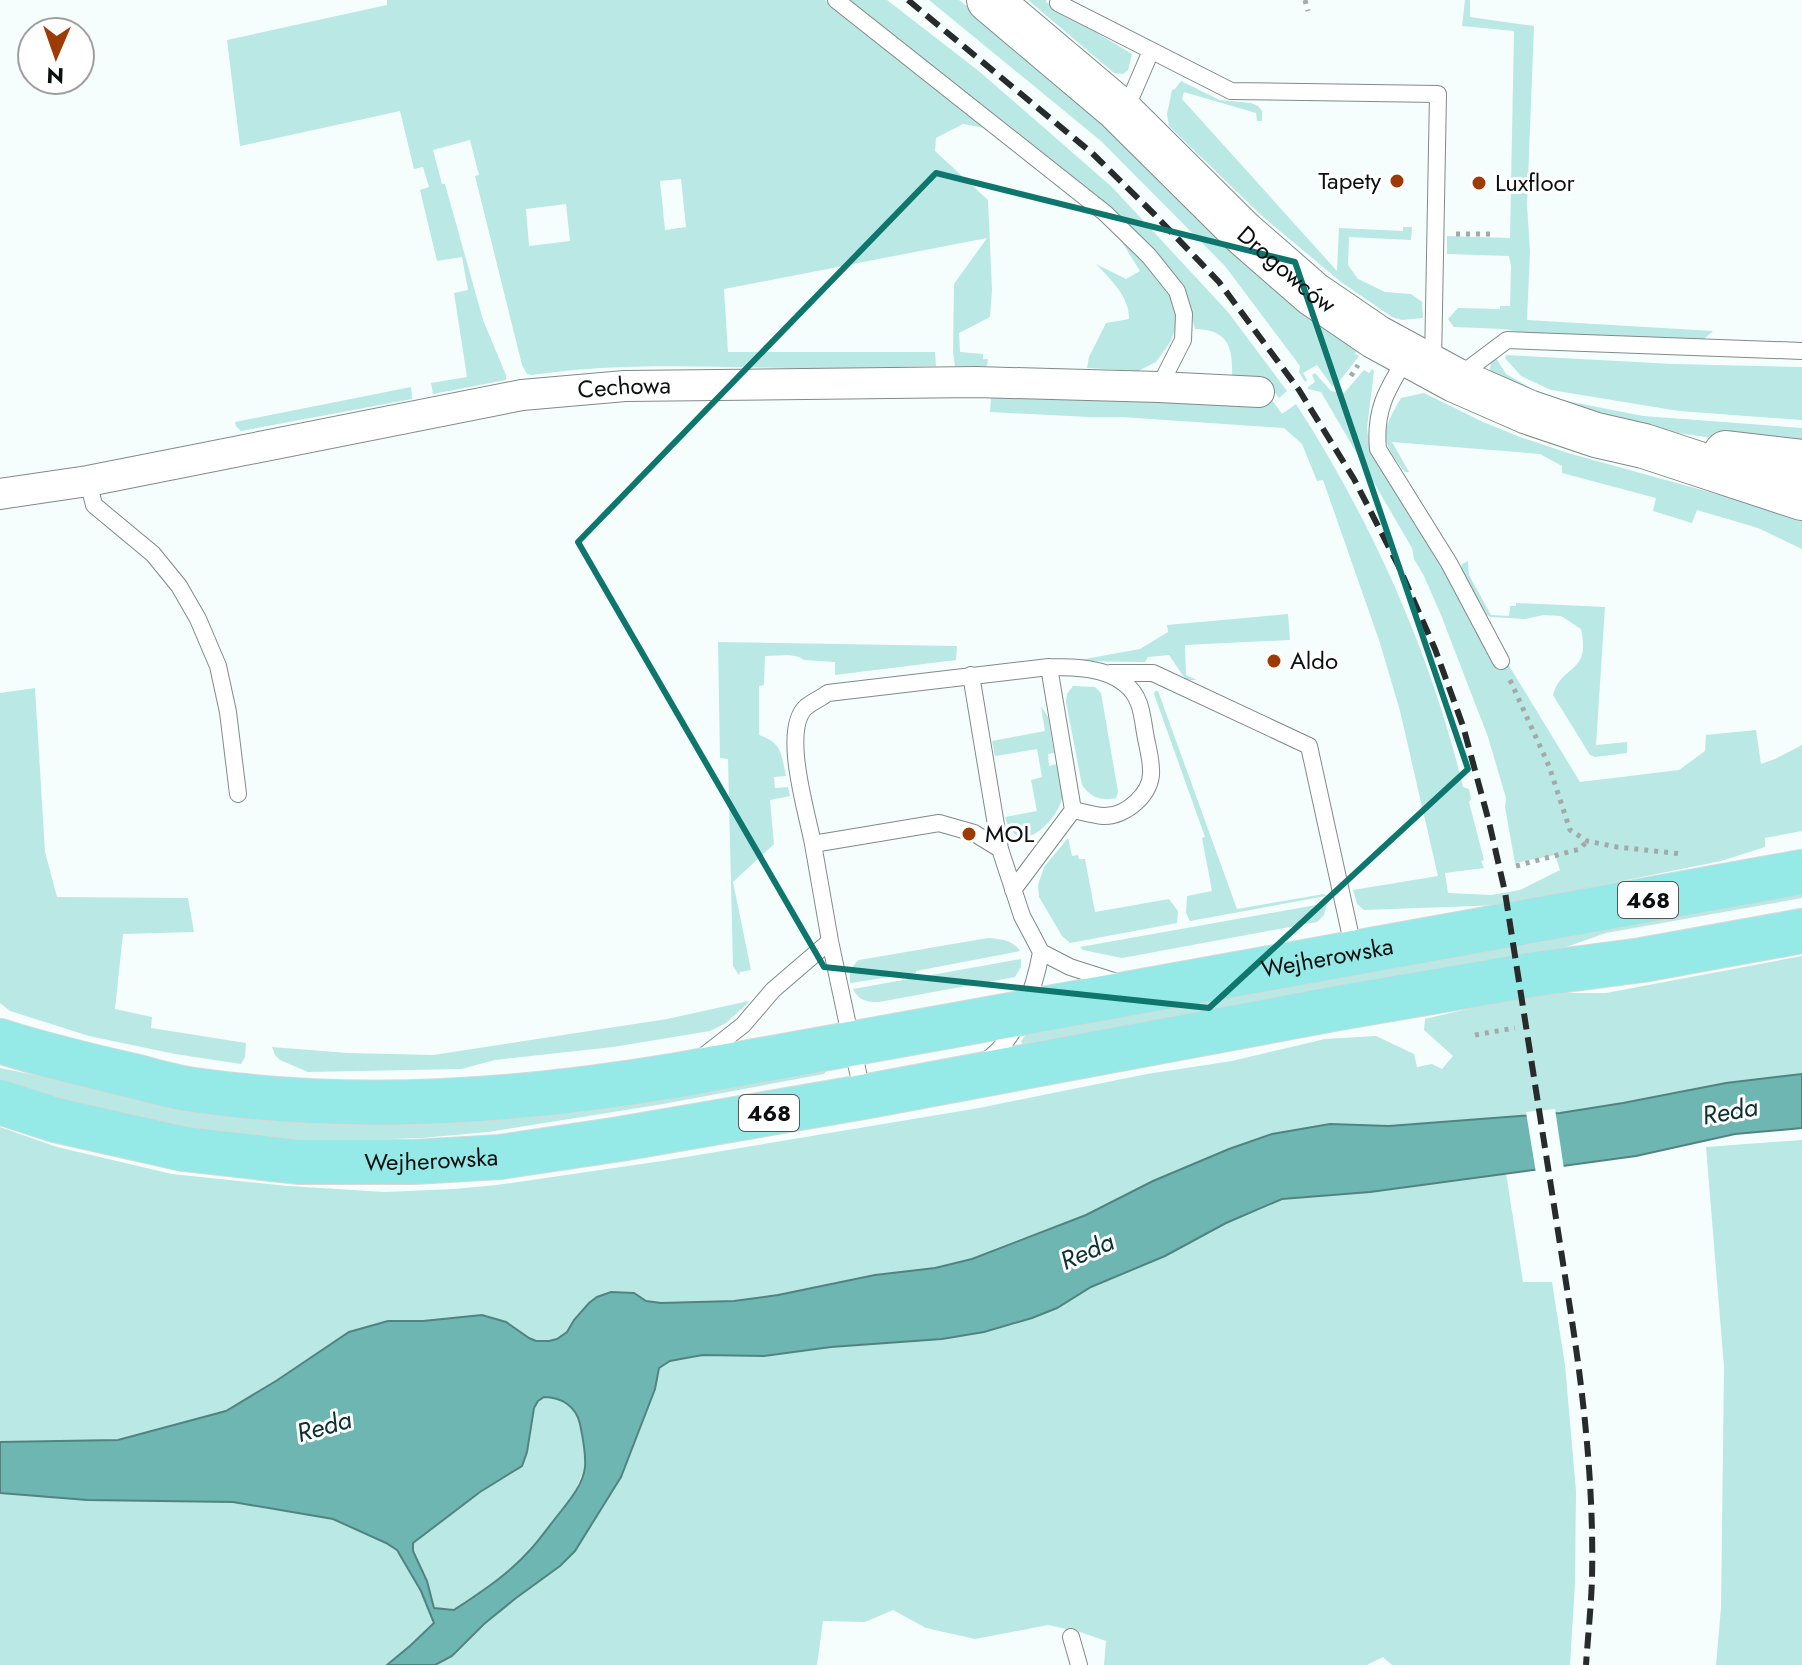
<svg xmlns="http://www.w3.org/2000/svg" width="1802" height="1665" font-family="Jost,sans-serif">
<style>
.green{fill:#bae8e5;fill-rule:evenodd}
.water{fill:#6eb6b2;stroke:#518481;stroke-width:2;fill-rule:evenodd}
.pier{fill:#f5fefd}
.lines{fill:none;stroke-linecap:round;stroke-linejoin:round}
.lane-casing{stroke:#818a89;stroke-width:18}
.street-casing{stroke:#818a89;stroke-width:32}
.secondary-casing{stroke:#818a89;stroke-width:46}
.primary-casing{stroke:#d8d9d9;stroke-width:46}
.path{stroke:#a4aaaa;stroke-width:5;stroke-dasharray:4 6;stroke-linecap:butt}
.lane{stroke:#fff;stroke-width:16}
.street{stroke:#fff;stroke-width:30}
.secondary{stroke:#fff;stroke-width:44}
.primary{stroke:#95e9e6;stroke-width:44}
.rail{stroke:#272b2b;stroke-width:6;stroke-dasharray:16 8;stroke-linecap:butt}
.marked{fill:none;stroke:#0f766e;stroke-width:6;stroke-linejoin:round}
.poi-dot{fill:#9e3a04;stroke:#fff;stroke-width:3}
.labels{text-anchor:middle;stroke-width:6;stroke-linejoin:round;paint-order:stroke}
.shield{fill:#fff;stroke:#565858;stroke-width:2}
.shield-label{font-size:22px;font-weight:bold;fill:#0d1010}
.poi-label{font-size:24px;fill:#0d1010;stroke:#fff;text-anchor:start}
.street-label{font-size:24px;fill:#0d1010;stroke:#fff}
.water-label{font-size:26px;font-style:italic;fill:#0d3130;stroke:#fff}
</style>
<rect width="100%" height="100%" fill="#f5fefd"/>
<path class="green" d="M387 0H825L990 129 963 124 936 138 935 151 988 200 992 290 990 317 959 333 960 352 983 354V359H988L987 366H955L953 352 954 284 987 238 724 289 728 352H935L936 366C887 367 838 369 789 368 703 367 617 362 532 375L527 374 522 365 475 176 479 175 470 140 433 150 442 184H445L483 320 506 375V380L433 394 431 383 467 377 454 293 468 290 462 257 437 261 420 190 429 187 423 167 414 169 400 111 240 146 227 40 387 5ZM681 179 686 227 665 230 660 181ZM566 204 570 241 529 246 526 209Z
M845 0H887L980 72 1112 187 1228 312 1287 391 1279 398 1267 381 1232 379C1233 349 1230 330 1195 329L1188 302 1176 281Z
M929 0H959L1019 47 1357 347 1355 354 1359 356 1338 383 1332 386 1317 365 1303 373 1307 380 1305 382 1299 372 1300 366 1225 266 1101 141Z
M1028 0H1046V2L1132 54 1128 70 1123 74 1114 73Z
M1465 0H1470V17L1534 26 1527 205 1530 251 1527 320 1713 331 1703 340 1526 333 1503 329 1454 327 1448 319 1458 308 1500 309V306H1510L1511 266 1509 256 1447 254V236L1510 238 1514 31 1462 26Z
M1181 81 1220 100 1251 103 1258 106 1262 111V121H1257L1256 113 1184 92 1182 99 1337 271 1339 228 1403 231V227H1412L1411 240 1349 237 1348 265 1358 279 1385 292 1411 294 1422 302 1423 318 1402 320 1392 317 1341 282 1262 216 1169 126 1167 114 1172 90 1175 89Z
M1113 228 1150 268 1173 299 1177 323 1171 341 1156 362 1138 371 1087 368 1089 357 1106 323 1129 319C1130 297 1110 279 1096 264L1126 279 1140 271Z
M1506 355 1673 364 1802 367V420L1679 411 1551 390 1521 376 1505 358Z
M1496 358 1506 374 1546 397 1643 416 1802 428V447L1734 441 1664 431 1566 406 1489 375 1491 362Z
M1372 369 1374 371 1367 428 1370 451 1446 574 1508 664 1580 782 1679 770 1705 751 1706 735 1756 730 1761 764 1775 759 1802 745V831L1765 838V847L1721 861 1503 905 1364 910 1357 904 1353 890 1438 876 1400 711 1380 643 1323 480 1317 481 1302 444 1284 428 1122 417H1088L990 412 991 398 1098 397 1263 403 1272 400 1282 414 1296 404C1371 520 1431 653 1463 787L1469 789 1471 799 1469 802 1484 860 1481 861 1484 868 1445 873 1448 893 1491 895 1520 890 1560 870 1555 855 1515 863 1505 807 1506 798 1488 737 1441 615 1424 576 1414 559 1412 548 1321 392 1308 389V387L1315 382 1312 375 1315 373 1331 391 1344 393 1364 370 1369 373Z
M411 387 412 399 241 431 236 426 235 422Z
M1424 393 1483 422 1520 437 1568 453 1778 511 1802 520V549L1758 528 1697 510 1692 523 1653 511 1656 498 1562 473V466L1540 454 1392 442 1409 472H1405C1379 440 1381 432 1401 398Z
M1468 561 1469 575 1491 615 1509 616 1510 606H1516V603L1605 607 1596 745 1627 742V753L1595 757 1590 755 1553 695C1562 663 1591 675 1581 629L1561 616 1543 615 1525 619 1491 617 1485 614 1461 569 1462 564Z
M1288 614 1290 640 1185 645 1186 675 1197 680H1186L1169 655 1148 657 1145 662 1074 661 1140 649 1168 632 1167 625Z
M718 642 957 646 956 660 835 675V662L804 660 799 657 789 655 765 656 764 685 759 686V735C782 743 781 753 786 776L774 777 775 788 788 787 790 796 770 800 774 844 733 882 751 970 740 972 739 975 733 966 728 759 720 758Z
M1073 686 1095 687 1101 693 1118 792 1116 798C1100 801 1092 798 1082 785L1066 702 1067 694Z
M35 688 45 852 57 897 188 898 194 932 123 934 115 1009 152 1017 151 1028 246 1043 245 1057 241 1064 175 1054 89 1036 10 1011 0 1003V693Z
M1155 691H1158L1237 909 1324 894 1326 896 1190 921 1186 913 1187 896 1212 891 1202 838 1205 837 1154 694Z
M1041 706 1048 717 1054 753 1048 754 1049 766 1057 764C1059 775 1065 792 1061 802 1052 827 1016 858 1005 817L1037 811 1031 780 1042 777 1037 749 995 756 992 741 1045 731Z
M1068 838 1072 856 1078 855 1079 859H1085L1095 912 1169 899 1178 911 1177 923 1070 943 1062 936 1039 897 1038 885 1044 867Z
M1802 890V898L1606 933 1549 953 1023 1047 1021 1041 1031 1028Z
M1327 903 1324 915 1317 922 1122 958 1083 950 1080 947Z
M988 938C1001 939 1013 940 1020 951L916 971V973L850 983C849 973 851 966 859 960Z
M1802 956V1074L1726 1083 1623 1103 1560 1113 1389 1126 1330 1124 1272 1134 1229 1149 1153 1181 1086 1215 972 1259 935 1268 875 1275 778 1295 734 1301 661 1303 646 1301 634 1293 625 1292 589 1303 574 1320 567 1332 557 1339 549 1341H536L529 1338 506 1322 388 1321 349 1332 276 1381 226 1411 118 1440 0 1442V1127L57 1147 172 1174 288 1186 385 1192 454 1189 497 1185 662 1161 979 1108 1147 1074 1232 1061 1325 1039 1376 1036 1414 1054 1417 1067 1432 1064 1442 1069 1453 1056 1424 1030 1425 1019 1501 1001 1547 993H1606Z
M1021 959V967L1015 977 879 1002C867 1002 859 1001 853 989Z
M749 1001 747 1004 726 1023 710 1031 613 1047 495 1060 461 1069 308 1072 280 1060 275 1055 272 1047 348 1053 433 1055 667 1019Z
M0 1068 197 1107 828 1068 824 1074 663 1104 488 1132 422 1138 328 1141 225 1138 0 1087Z
M1802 1140V1665H1716L1721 1608 1724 1367 1706 1147Z
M1506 1173 1523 1282H1552L1565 1365 1576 1491 1575 1583 1570 1665H1392L1383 1657 1367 1665H1104L1106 1641 1080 1632 1048 1625 975 1639 926 1628 893 1610 865 1622 823 1621 817 1665H435L452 1656 484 1624 516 1598 560 1566 621 1477 655 1389C655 1383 655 1375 658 1369 668 1354 711 1355 727 1355L942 1339 984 1332 1032 1318 1057 1308 1091 1287 1165 1256 1226 1223 1282 1199 1370 1192Z
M544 1397H555L565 1402 575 1411 579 1419 584 1446 585 1467 574 1494 533 1548 519 1561 479 1594 428 1628 411 1645 387 1665H0V1493L87 1500 233 1502Z"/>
<path class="water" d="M1802 1074V1128L1735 1134 1636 1156 1370 1192 1282 1199 1226 1223 1165 1256 1091 1287 1057 1308 1032 1318 984 1332 942 1339 831 1347 764 1356 703 1355 686 1358 670 1361 659 1368 655 1389 621 1477 575 1551 560 1566 516 1598 484 1624 452 1656 435 1665H387L411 1645 434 1623 421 1591 397 1550 386 1543 333 1519 233 1502 87 1500 0 1493V1442L118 1440 226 1411 276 1381 349 1332 388 1321H423L482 1315 506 1322 529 1338 536 1341H549L557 1339 567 1332 574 1320 589 1303 597 1297 611 1292 634 1293 646 1301 661 1303 734 1301 778 1295 875 1275 935 1268 972 1259 1086 1215 1153 1181 1229 1149 1272 1134 1330 1124 1389 1126 1560 1113 1623 1103 1726 1083ZM544 1397C561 1397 576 1406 580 1424 583 1438 586 1453 585 1467 583 1485 569 1501 558 1515 549 1526 541 1538 531 1549 509 1574 481 1592 454 1610L434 1608 427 1581 413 1551V1543L480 1492 522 1466 527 1452 534 1408 538 1401Z"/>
<path class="pier" d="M1555 1109 1564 1169 1536 1173 1526 1112Z"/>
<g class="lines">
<defs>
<path id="lane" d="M836 0 1105 213 1149 256 1177 291 1184 314 1183 340 1159 387
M1058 3 1231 91 1438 94 1433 363
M1118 108 1132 95 1151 51
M1408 355C1388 388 1374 409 1378 449L1449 563 1501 661
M1459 376 1507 340 1802 351
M88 481 94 505 153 554 179 586 198 619 218 666 228 712 238 794
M1049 667 1073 810
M1110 673H1153L1309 746 1354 951
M971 675 1000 849
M813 844C807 812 781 730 806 707 812 702 821 698 828 693L1049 667C1073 667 1105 667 1125 684 1141 696 1142 715 1145 733 1147 745 1151 758 1151 770 1153 793 1126 817 1103 816 1093 815 1083 812 1073 810L1013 890
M701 1058 743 1025 773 990 830 941
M985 1061C1017 1041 1035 987 1041 952
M863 1096 830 941 813 844 939 823 974 833 1000 849 1022 916 1041 952 1070 967 1117 982
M1071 1637 1079 1665"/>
<g id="street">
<path id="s1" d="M0 494 88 481 522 395 625 386 976 382 1159 387 1259 392"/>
</g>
<g id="secondary">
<path id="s2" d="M989 0 1117 108 1242 232 1313 294 1376 337 1455 380 1528 412 1596 435 1644 446 1802 498"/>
<path d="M1726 453 1802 462"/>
</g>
<g id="primary">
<path id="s3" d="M0 1041C43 1055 86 1065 129 1075 151 1080 172 1087 194 1090 356 1113 518 1102 678 1075L1802 872"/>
<path id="s4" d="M0 1102 55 1120 184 1149 298 1162H414L500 1157 620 1139 863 1097 1339 1008 1536 974 1642 960 1802 931"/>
</g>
</defs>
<use href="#lane" class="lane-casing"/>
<use href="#street" class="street-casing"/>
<use href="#secondary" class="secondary-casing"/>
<use href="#primary" class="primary-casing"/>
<path class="path" d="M1305 0 1308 11
M1456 234H1491
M1351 376 1358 365
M1510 680 1549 766 1570 830 1587 841 1617 847 1682 854
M1516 866 1580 849 1587 841
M1475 1035 1515 1028"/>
<use href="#lane" class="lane"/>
<use href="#street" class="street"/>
<use href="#secondary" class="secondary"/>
<use href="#primary" class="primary"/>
<path class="rail" d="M908 0 1092 153 1155 215 1219 282 1299 390 1354 479 1399 567 1435 649 1463 726 1489 822 1505 892 1570 1308C1584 1397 1594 1488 1592 1579 1591 1607 1588 1636 1586 1665"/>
</g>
<path class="marked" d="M936 173 1295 262 1468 769 1209 1008 824 967 578 542Z"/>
<g class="poi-dot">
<circle cx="1397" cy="181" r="8"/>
<circle cx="1479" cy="183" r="8"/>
<circle cx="1274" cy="661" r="8"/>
<circle cx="969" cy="834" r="8"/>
</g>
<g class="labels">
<g class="shield">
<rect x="1618" y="882" width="60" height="36" rx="6"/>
<rect x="739" y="1095" width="60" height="36" rx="6"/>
</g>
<g class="shield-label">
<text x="1648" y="908">468</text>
<text x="769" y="1121">468</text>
</g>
<g class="poi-label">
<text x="1381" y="189" text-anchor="end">Tapety</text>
<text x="1495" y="191">Luxfloor</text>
<text x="1290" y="669">Aldo</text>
<text x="985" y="842">MOL</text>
</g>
<g class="street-label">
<text dy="8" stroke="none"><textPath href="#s2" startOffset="402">Drogowców</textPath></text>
<text dy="8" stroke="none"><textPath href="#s1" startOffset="634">Cechowa</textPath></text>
<text dy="8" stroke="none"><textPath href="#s3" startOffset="1346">Wejherowska</textPath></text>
<text dy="8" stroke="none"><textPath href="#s4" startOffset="438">Wejherowska</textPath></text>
</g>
<g class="water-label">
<text transform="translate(1730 1111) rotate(-10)" y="9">Reda</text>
<text transform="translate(1087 1251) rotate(-24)" y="9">Reda</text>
<text transform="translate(324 1426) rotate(-16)" y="9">Reda</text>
</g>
</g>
<g transform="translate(56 56) rotate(182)"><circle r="38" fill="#ffffff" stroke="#9e9f9f" stroke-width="2"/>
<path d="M0-6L14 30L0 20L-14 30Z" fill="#9e3a04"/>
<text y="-12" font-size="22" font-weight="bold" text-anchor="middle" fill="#0d1010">N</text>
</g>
</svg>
